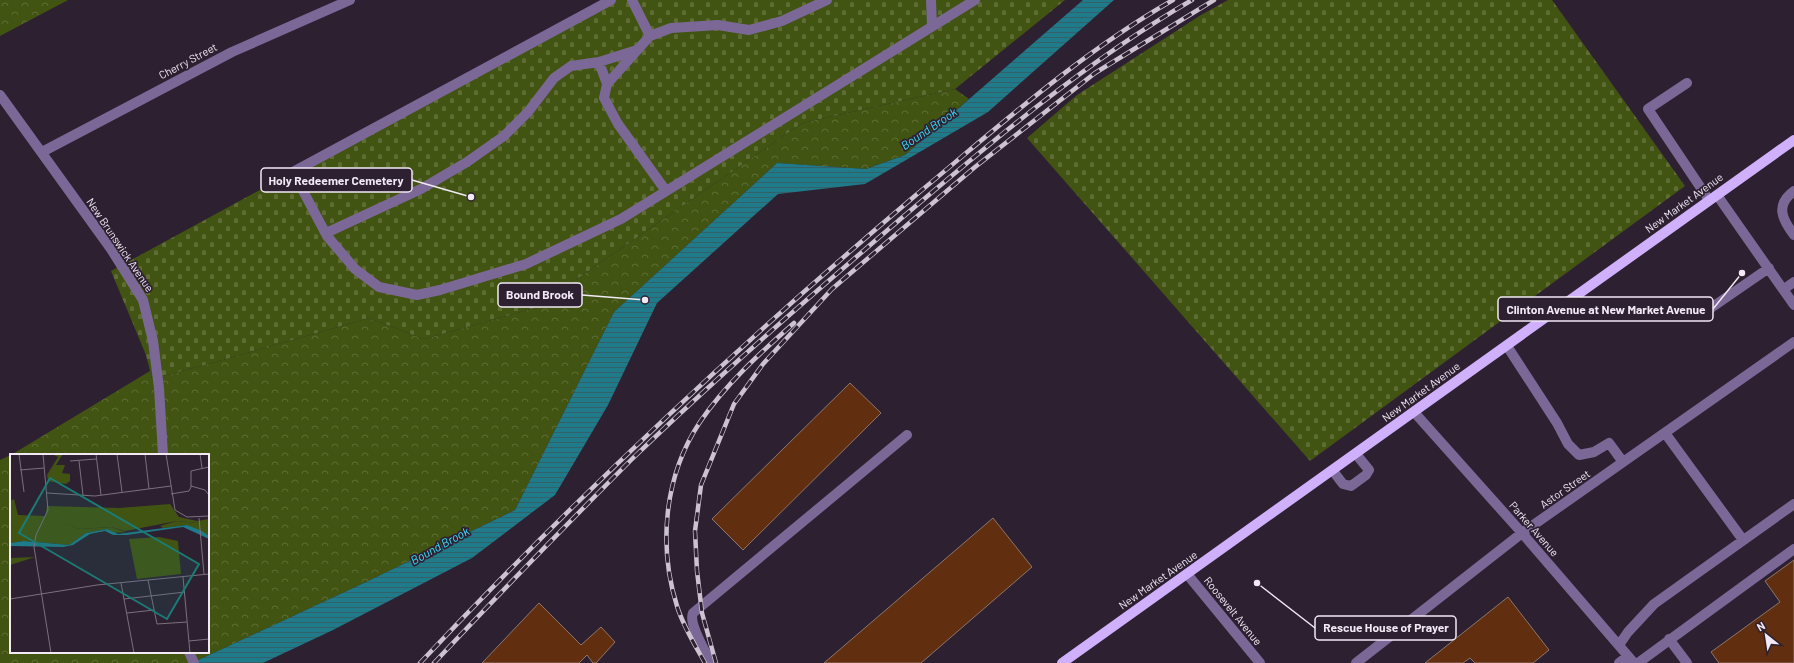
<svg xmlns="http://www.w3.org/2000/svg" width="1794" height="663" font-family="Barlow,sans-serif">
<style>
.forest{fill:url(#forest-crowns)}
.cemetery{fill:url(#cemetery-stones)}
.water{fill:url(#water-rules)}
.building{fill:#612f10;stroke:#8e7669}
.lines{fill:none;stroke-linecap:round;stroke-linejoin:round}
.minor{stroke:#7c6897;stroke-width:10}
.major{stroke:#d0b0fd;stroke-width:10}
.rail-casing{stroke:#cdc3d0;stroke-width:4.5}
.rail{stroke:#2d2031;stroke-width:3;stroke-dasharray:9;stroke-linecap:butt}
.labels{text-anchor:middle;stroke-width:3.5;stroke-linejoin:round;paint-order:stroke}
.street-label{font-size:11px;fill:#f2e9f5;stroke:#2d2031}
.water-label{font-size:12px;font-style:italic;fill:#38e0fc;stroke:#2d2031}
.inset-road{fill:none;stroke:#7c707f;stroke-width:1}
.view{fill:#1a7c75;fill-opacity:0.15;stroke:#1a7c75;stroke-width:2}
.inset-edge{fill:none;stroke:#f2e9f5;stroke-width:2}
.leader{fill:none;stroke:#f2e9f5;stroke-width:1.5}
.callout-dot{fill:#f2e9f5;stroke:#2d2031;stroke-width:1.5}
.callout{fill:#2d2031;stroke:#f2e9f5;stroke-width:1.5}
.callout-label{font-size:12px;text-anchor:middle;font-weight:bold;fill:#f2e9f5}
</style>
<defs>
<pattern id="forest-crowns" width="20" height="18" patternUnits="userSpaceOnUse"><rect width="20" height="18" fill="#425412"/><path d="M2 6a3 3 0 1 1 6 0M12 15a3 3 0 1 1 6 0" fill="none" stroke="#5e6d35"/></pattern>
<pattern id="cemetery-stones" width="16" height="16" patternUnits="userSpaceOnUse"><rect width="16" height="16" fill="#425412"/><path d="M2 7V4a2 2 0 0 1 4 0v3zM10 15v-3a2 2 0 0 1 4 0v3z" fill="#5e6d35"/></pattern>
<pattern id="water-rules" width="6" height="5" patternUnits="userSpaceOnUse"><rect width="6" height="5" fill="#1f7a89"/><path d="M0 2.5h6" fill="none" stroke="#34606a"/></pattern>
</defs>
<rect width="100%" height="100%" fill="#2d2031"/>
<path class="forest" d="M0 0H68L0 36Z
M955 89 969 99 905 155 866 169 777 163 614 312 515 510 366 582 192 663H0V460L11 455V652H208V455H11L150 371 152 379 212 363 369 318 424 339 535 308 802 123Z"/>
<path class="cemetery" d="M609 0H1065L955 89 802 123 535 308 424 339 369 318 212 363 152 379 146 355 111 271Z
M1228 0H1552L1685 186 1310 461 1027 138 1077 95 1201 15Z"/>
<path class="water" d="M1083 0H1114L988 112 865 184 778 194 657 303 608 405 555 495 472 558 333 630 263 663H192L366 582 515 510 614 312 777 163 866 169 905 155Z"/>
<path class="building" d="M850 383 881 413 743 550 712 519Z
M993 518 1032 567 921 663H824Z
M1794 560V663H1719L1711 652 1780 602 1765 581Z
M1508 597 1549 650 1533 663H1475L1470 658 1463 663H1425Z
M539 603 581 645 601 627 615 642 596 663H593L587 655 579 663H482Z"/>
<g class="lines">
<path class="minor" d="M632 0 650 36 671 28 718 25 749 30 782 21 827 0
M931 0 932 26
M650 36 607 84 604 98 618 124 666 191
M1687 83 1648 109 1709 200
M607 84 599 62 637 50
M0 95 111 249 143 300 153 341 159 388 163 455
M42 152 232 52 350 0
M293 172 611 0
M267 188 293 172 327 236 355 269 379 287 417 295 440 290 526 264 621 219 975 0
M1794 191C1775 205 1782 219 1794 235
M1717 195 1794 305
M326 233 421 189 467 162 504 136 528 112 554 78 571 66 599 62
M1784 289 1794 282
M1708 310 1769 268
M1507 346 1557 423 1568 444 1579 455 1594 452 1609 443 1623 462
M1414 412 1522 533 1634 663
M1665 433 1743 540
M1333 471 1343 484 1351 486 1366 475 1369 470 1356 454
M1187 574 1260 663
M1669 639 1687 663
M1619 645 1628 632 1654 604 1794 504
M189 652 194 663
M711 663C706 652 688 624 693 613L907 435
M1356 663 1522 533 1794 342
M1619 663 1628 656
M1638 663 1794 549"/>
<path class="major" d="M1062 663 1794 140"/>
<defs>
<path id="rail" d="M420 663C576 497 742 342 916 195 998 127 1080 53 1173 0
M434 663C499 594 565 526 632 459 717 377 807 299 897 222 990 143 1085 62 1192 0
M705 663C695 645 683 626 677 606 658 546 664 476 700 422 725 385 760 353 794 323
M716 663 702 613 697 571 695 531 701 485 734 404 763 364 832 289 975 167 1095 73 1214 0"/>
</defs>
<use href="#rail" class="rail-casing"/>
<use href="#rail" class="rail"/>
</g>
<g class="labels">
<g class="street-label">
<text transform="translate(188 61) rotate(-28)" y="4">Cherry Street</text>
<text transform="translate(1684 203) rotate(-36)" y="4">New Market Avenue</text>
<text transform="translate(120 245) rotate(56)" y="4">New Brunswick Avenue</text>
<text transform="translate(1421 392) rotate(-36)" y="4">New Market Avenue</text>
<text transform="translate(1565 489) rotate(-35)" y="4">Astor Street</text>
<text transform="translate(1534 529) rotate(49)" y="4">Parker Avenue</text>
<text transform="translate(1158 580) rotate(-35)" y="4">New Market Avenue</text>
<text transform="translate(1233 611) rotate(51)" y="4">Roosevelt Avenue</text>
</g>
<g class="water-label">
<text transform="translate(929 129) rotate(-34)" y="4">Bound Brook</text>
<text transform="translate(440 546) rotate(-29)" y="4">Bound Brook</text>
</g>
</g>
<g transform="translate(10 454)">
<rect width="199" height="199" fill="#2d2031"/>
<path d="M42 0H53L46 11H55L52 19 60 20V27L56 30 38 27 37 21 48 3ZM4 45 8 61 35 62 70 75 101 73 116 78 104 79 97 75 76 79 59 91 14 87 0 89V47ZM199 65V82L177 71 153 74 150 72 167 67 188 69 187 67ZM25 103 0 111V104Z" fill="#425412"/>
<path d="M160 50 169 63 187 67 188 69 167 67 115 77 101 73 70 75 35 63 37 52 109 54ZM149 83 168 87 171 120 127 125 119 85Z" fill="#425412"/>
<path d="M177 71 192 77 199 82V85L173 73 117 81H103L95 77 80 80 63 91 53 93 0 92V89L14 87 59 91 76 79 97 75 108 80Z" fill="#1f7a89"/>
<path class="inset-road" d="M9 0 14 38M33 0 38 56 26 81 24 93 41 199M86 0 91 41M107 0 112 38M135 0 139 35M156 0 165 56 177 63 199 62M190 0 192 14M60 7 86 5M69 7 73 41M10 16 34 14M181 32 195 36 199 41M37 39 85 42 161 32M161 40 179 37 181 33V17L199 13M189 64 194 120M173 123 180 199M138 126 147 170 177 168M111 129 124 199M0 145 87 131 199 120M114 145 175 138M117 159 144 156M179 187 199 185"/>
<path class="view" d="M40 24 189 110 157 165 9 79Z"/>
<rect width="199" height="199" class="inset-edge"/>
</g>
<path class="leader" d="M471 197L412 180M645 300L582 295M1742 273L1713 309M1257 583L1315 628"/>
<g class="callout-dot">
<circle cx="471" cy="197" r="4"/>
<circle cx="645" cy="300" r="4"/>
<circle cx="1742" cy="273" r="4"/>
<circle cx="1257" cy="583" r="4"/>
</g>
<g class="callout">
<rect x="261" y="168" width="151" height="24" rx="4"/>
<rect x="498" y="283" width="84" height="24" rx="4"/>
<rect x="1498" y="297" width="215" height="24" rx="4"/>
<rect x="1315" y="616" width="141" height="24" rx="4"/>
</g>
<g class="callout-label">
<text x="336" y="185">Holy Redeemer Cemetery</text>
<text x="540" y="299">Bound Brook</text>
<text x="1606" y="314">Clinton Avenue at New Market Avenue</text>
<text x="1386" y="632">Rescue House of Prayer</text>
</g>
<g transform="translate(1766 635) rotate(330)" stroke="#2d2031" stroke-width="3" paint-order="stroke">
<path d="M0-3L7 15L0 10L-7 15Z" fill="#f2e9f5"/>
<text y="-6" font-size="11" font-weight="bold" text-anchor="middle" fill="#f2e9f5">N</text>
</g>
</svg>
